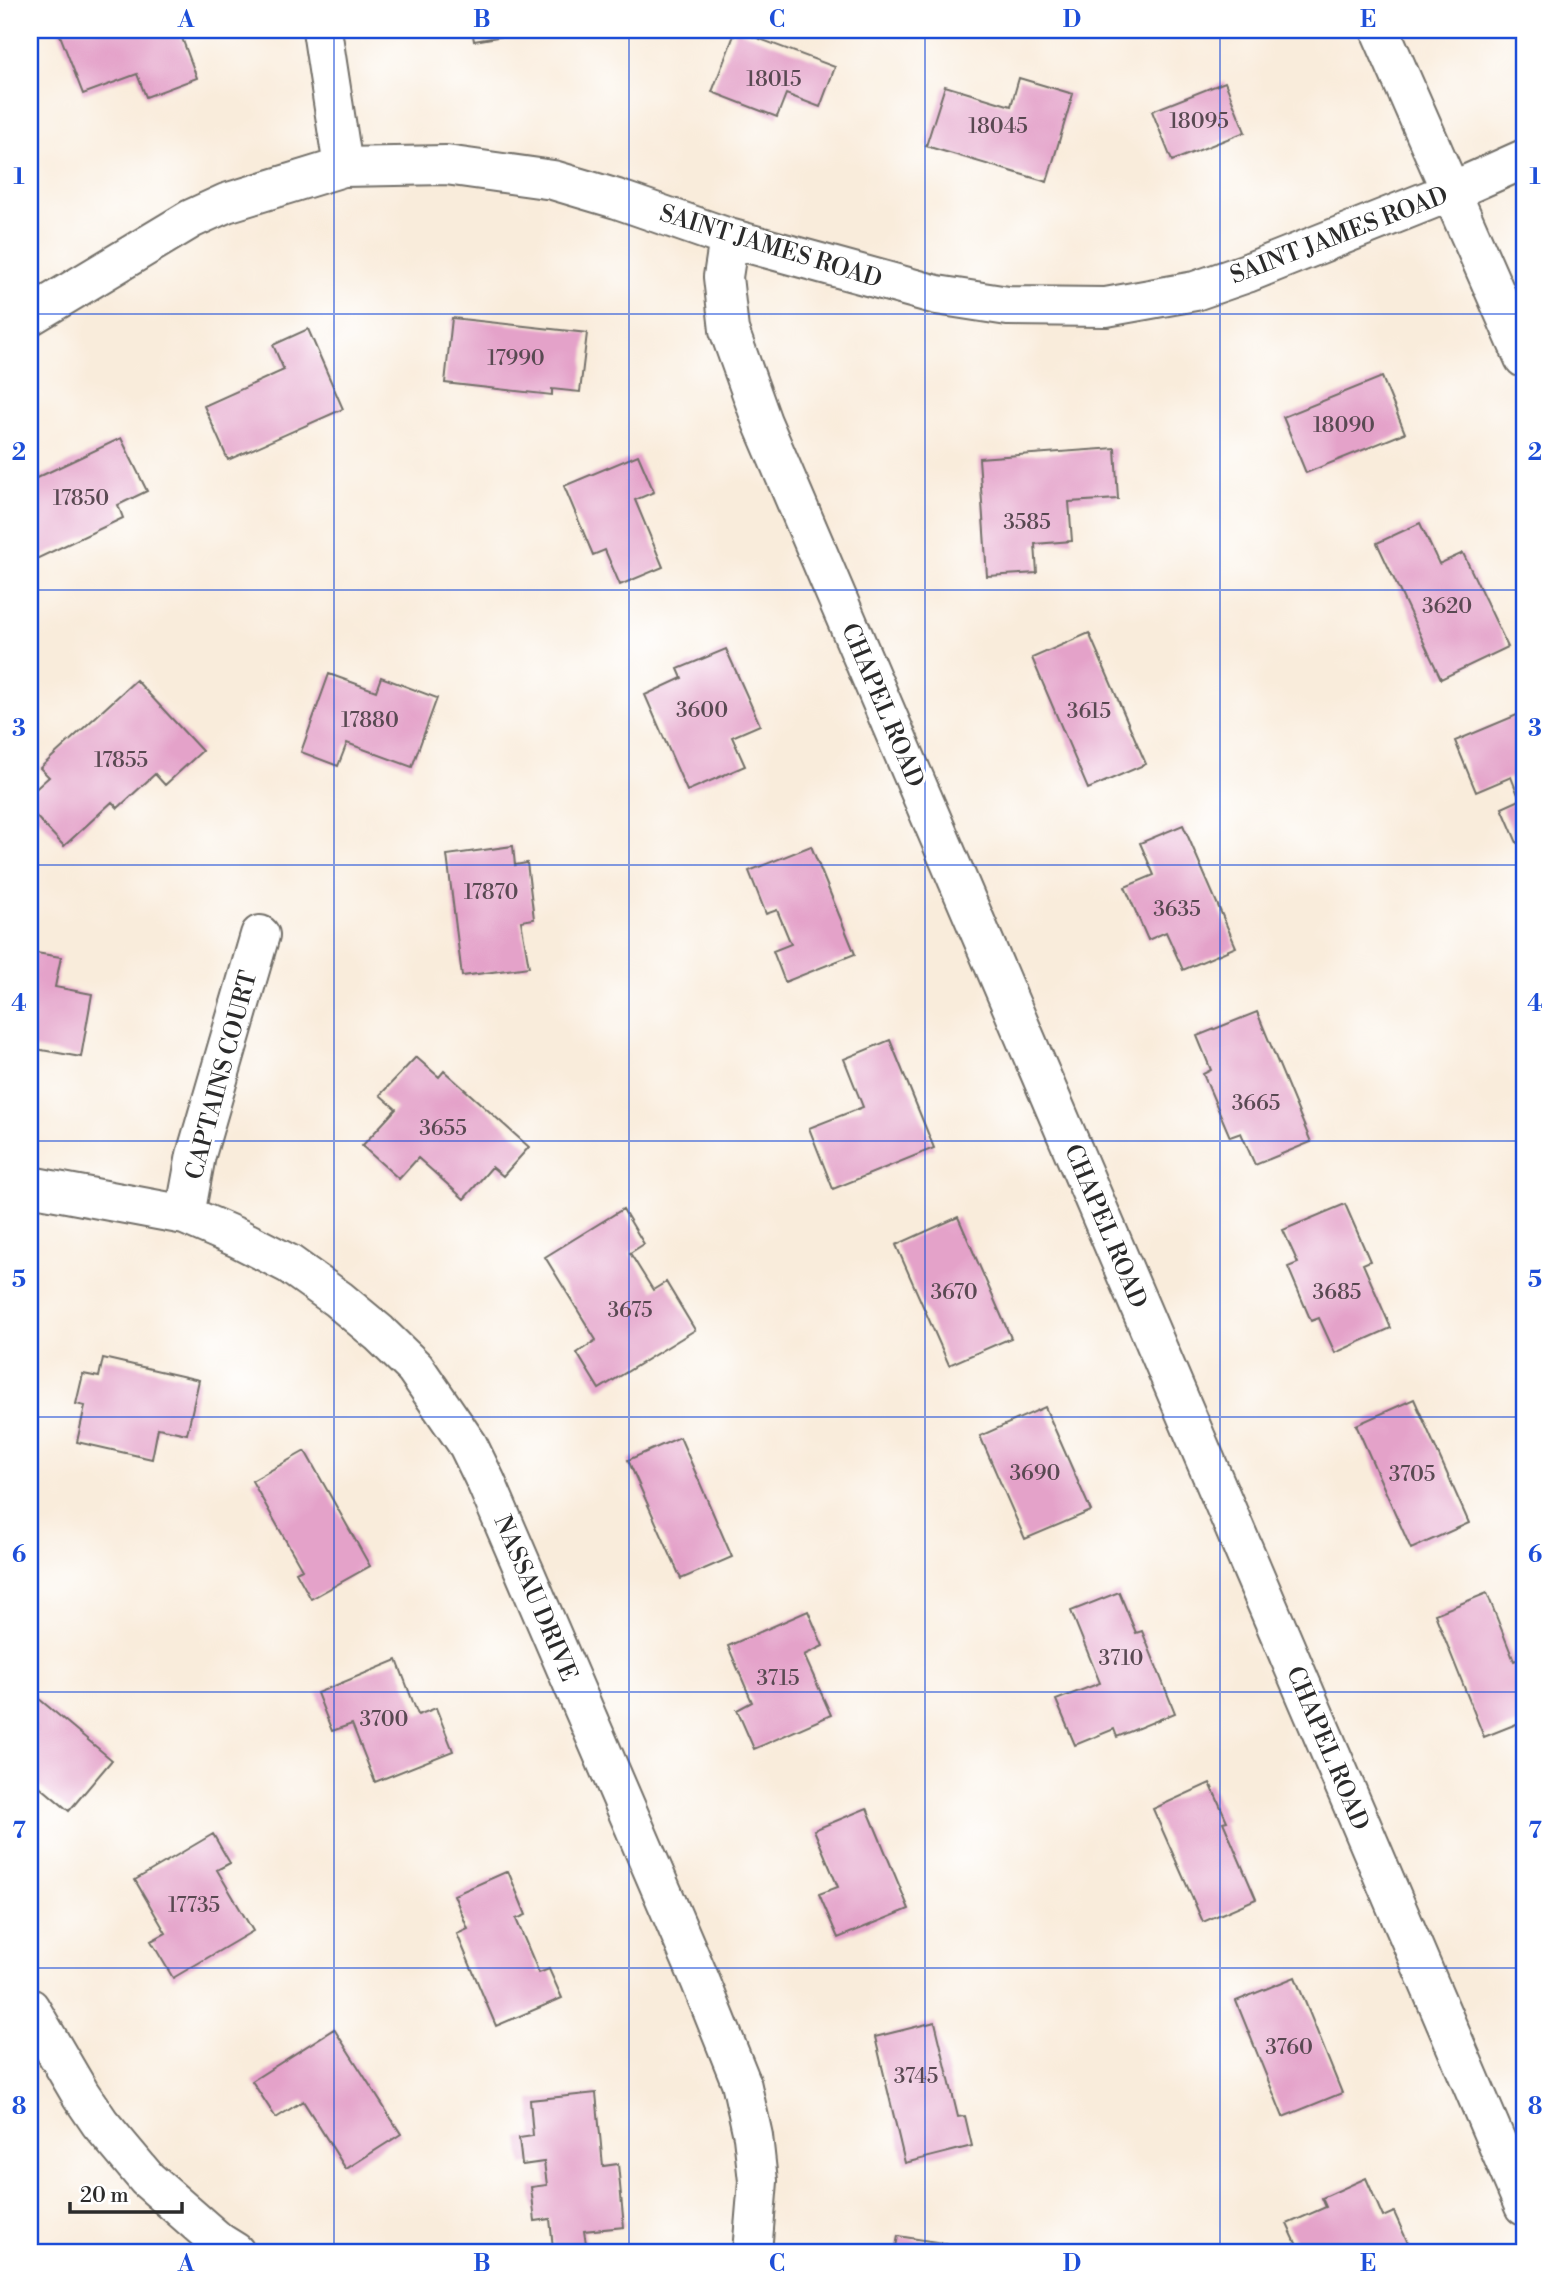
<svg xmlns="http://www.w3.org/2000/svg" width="1554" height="2282" font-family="'Libre Bodoni',serif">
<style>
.building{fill:#e4a2c9}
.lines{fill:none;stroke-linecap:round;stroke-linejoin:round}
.minor-casing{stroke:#736f69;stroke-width:42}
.minor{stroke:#fff;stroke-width:38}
.grid{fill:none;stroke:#1d4ed8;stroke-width:2;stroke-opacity:0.55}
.labels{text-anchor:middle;stroke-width:6;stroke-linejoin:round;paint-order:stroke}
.number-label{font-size:21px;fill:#594952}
.street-label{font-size:24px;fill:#2b2b2b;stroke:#fff}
.neatline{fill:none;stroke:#1d4ed8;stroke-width:2.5}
.grid-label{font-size:23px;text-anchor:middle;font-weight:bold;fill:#1d4ed8}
</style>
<rect width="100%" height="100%" fill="#fff"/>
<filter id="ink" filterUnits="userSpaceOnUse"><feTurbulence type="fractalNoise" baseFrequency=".0143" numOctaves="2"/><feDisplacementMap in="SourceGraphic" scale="14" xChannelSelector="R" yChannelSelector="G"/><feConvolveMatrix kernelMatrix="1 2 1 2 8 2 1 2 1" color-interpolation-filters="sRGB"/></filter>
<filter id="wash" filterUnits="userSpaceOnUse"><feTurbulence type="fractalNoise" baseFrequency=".00686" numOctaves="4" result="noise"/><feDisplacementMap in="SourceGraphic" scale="28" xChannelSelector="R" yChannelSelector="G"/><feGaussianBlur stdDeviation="1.57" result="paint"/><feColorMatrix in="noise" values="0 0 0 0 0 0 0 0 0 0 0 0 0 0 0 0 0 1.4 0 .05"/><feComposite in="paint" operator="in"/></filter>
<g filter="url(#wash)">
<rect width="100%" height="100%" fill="#f9ecdb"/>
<g id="blocks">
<path class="building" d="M58 30H179L197 78 146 97 137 74 83 94Z
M472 30H533V31L474 41Z
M736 30 835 67 820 107 786 94 777 117 712 92Z
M1019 78 1073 94 1047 182 926 146 945 86 1011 106Z
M1225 82 1245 132 1172 161 1152 111Z
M452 318 587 333 580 392 552 389V395L445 383Z
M308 329 343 409 228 460 204 406 284 370 273 345Z
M1382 377 1405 433 1306 473 1283 417Z
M121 438 147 491 118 505 123 518 30 562V481Z
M1115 448 1118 499 1069 502 1072 541 1035 544 1037 573 987 576 979 458Z
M638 455 654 492 635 500 663 567 620 585 605 550 593 555 564 486Z
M1420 523 1439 564 1463 553 1508 647 1441 679 1377 543Z
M1089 633 1146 764 1088 789 1032 658Z
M726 649 760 725 732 737 745 766 687 791 645 695 682 678 678 669Z
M329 674 376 691 381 677 437 698 412 767 347 743 338 766 301 752Z
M136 680 202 751 165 785 155 774 118 808 112 802 64 846 30 810V794L49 777 40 768Z
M1524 712V840L1517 843 1502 808 1520 800 1511 777 1476 792 1455 741Z
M1183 825 1236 947 1183 970 1166 932 1148 940 1125 887 1154 875 1140 843Z
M513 846 515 865 527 863 534 919 521 921 529 967 462 976 447 855Z
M811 846 855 954 785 982 773 951 791 944 777 910 766 914 749 871Z
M30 952 61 957 55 987 92 994 81 1057 30 1048Z
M1257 1012 1311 1142 1255 1165 1241 1133 1230 1137 1203 1074 1211 1070 1197 1036Z
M890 1040 934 1148 833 1189 809 1128 863 1107 844 1059Z
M416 1057 439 1077 444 1071 529 1147 503 1176 492 1167 464 1199 418 1158 399 1179 362 1146 396 1109 380 1095Z
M1345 1204 1370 1261 1363 1264 1391 1328 1335 1353 1319 1318 1311 1321 1288 1267 1298 1263 1283 1230Z
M623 1209 644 1244 630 1253 653 1290 666 1282 695 1330 599 1389 577 1353 596 1340 545 1257Z
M958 1217 1011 1338 949 1365 896 1245Z
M103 1358 199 1380 187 1434 158 1428 152 1459 77 1442 85 1406 76 1404 83 1374 99 1377Z
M1414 1399 1469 1523 1411 1549 1356 1425Z
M1045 1407 1091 1511 1025 1539 980 1436Z
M680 1437 732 1557 681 1579 628 1460Z
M305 1451 370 1566 311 1599 296 1572 302 1569 252 1481Z
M1119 1592 1136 1633 1142 1631 1175 1713 1117 1737 1114 1729 1075 1745 1056 1700 1100 1683 1071 1611Z
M1487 1593 1514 1661 1524 1657V1721L1484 1737 1435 1614Z
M808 1611 823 1646 804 1655 831 1715 754 1749 737 1710 752 1702 728 1646Z
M397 1660 418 1715 436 1708 453 1751 375 1782 352 1724 332 1731 317 1693Z
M32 1693 112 1760 69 1811 30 1778V1696Z
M1210 1783 1227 1821 1223 1822 1256 1899 1203 1922 1153 1809Z
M867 1808 909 1909 838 1938 819 1894 838 1887 814 1830Z
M213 1834 230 1863 217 1870 253 1931 173 1978 151 1941 166 1933 135 1880Z
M508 1871 526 1915 516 1919 539 1973 549 1969 562 1998 496 2026 457 1934 468 1929 454 1895Z
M1295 1977 1342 2093 1283 2117 1236 2001Z
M935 2022 958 2117 965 2116 972 2146 905 2163 875 2037Z
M334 2029 401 2134 346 2169 303 2101 276 2118 252 2081Z
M596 2093 603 2166 618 2164 624 2227 584 2231 586 2244 553 2248 550 2219 535 2221 531 2187 547 2185 544 2162 522 2165 519 2138 533 2136 530 2100Z
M1366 2178 1383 2217 1394 2212 1412 2252H1353L1351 2247 1338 2252H1300L1287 2224 1326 2207 1322 2198Z
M898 2236 975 2248 974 2252H895Z"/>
</g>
</g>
<g filter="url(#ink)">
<use href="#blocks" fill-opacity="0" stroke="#736f69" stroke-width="2"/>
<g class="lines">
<defs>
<path id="minor" d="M322 30 343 167
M1380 30 1524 358
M729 238 723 277 729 330 762 422 1524 2206
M30 316 191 219 226 203 343 167 446 165 553 180 617 199 729 238 937 295 1008 306 1106 307 1195 291 1247 273 1450 192 1524 159
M30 1186 185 1215 238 1238 289 1264 338 1299 379 1333 415 1368 468 1445 486 1482 700 1980 741 2082 753 2136 758 2181 752 2252
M185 1215 196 1155 260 935
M30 2008 81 2095 100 2123 147 2179 219 2242 235 2252"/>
</defs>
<use href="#minor" class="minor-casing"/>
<use href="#minor" class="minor"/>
</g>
</g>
<path class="grid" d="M334 30V2252M629 30V2252M925 30V2252M1220 30V2252M30 314H1524M30 590H1524M30 865H1524M30 1141H1524M30 1417H1524M30 1692H1524M30 1968H1524"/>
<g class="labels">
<g class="number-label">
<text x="774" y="86">18015</text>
<text x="1199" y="128">18095</text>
<text x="998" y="133">18045</text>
<text x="516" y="365">17990</text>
<text x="1344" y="432">18090</text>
<text x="81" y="505">17850</text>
<text x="1027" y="529">3585</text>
<text x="1447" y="613">3620</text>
<text x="702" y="717">3600</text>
<text x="1089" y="718">3615</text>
<text x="370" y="727">17880</text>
<text x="121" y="767">17855</text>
<text x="491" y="899">17870</text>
<text x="1177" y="916">3635</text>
<text x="1256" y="1110">3665</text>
<text x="443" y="1135">3655</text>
<text x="954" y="1299">3670</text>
<text x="1337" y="1299">3685</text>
<text x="630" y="1317">3675</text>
<text x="1035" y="1480">3690</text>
<text x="1412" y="1481">3705</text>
<text x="1121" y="1665">3710</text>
<text x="778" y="1685">3715</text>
<text x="384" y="1726">3700</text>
<text x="194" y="1912">17735</text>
<text x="1289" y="2054">3760</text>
<text x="916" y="2083">3745</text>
</g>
<g class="street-label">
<text transform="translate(1339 235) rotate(-21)" y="8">SAINT JAMES ROAD</text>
<text transform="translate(771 246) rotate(17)" y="8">SAINT JAMES ROAD</text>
<text transform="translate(883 705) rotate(67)" y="8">CHAPEL ROAD</text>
<text transform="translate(221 1075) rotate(-75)" y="8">CAPTAINS COURT</text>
<text transform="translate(1106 1226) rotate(67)" y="8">CHAPEL ROAD</text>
<text transform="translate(536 1598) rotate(67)" y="8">NASSAU DRIVE</text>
<text transform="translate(1328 1748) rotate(67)" y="8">CHAPEL ROAD</text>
</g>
</g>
<rect width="1554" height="2282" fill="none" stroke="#fff" stroke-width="77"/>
<path d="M70 2202v10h112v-10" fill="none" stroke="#2b2b2b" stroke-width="3.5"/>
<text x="80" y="2202" font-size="21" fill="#2b2b2b" stroke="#ffffff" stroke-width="5" paint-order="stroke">20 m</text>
<rect x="38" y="38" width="1478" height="2206" class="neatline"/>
<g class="grid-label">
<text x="186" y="27">A</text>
<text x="482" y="27">B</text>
<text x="777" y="27">C</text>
<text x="1072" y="27">D</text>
<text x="1368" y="27">E</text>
<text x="19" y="184">1</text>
<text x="1535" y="184">1</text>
<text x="19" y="460">2</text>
<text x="1535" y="460">2</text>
<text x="19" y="736">3</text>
<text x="1535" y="736">3</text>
<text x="19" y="1011">4</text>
<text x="1535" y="1011">4</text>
<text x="19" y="1287">5</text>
<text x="1535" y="1287">5</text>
<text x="19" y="1562">6</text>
<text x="1535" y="1562">6</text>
<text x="19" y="1838">7</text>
<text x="1535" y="1838">7</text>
<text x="19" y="2114">8</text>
<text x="1535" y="2114">8</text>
<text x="186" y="2271">A</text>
<text x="482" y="2271">B</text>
<text x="777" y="2271">C</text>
<text x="1072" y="2271">D</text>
<text x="1368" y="2271">E</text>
</g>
</svg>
